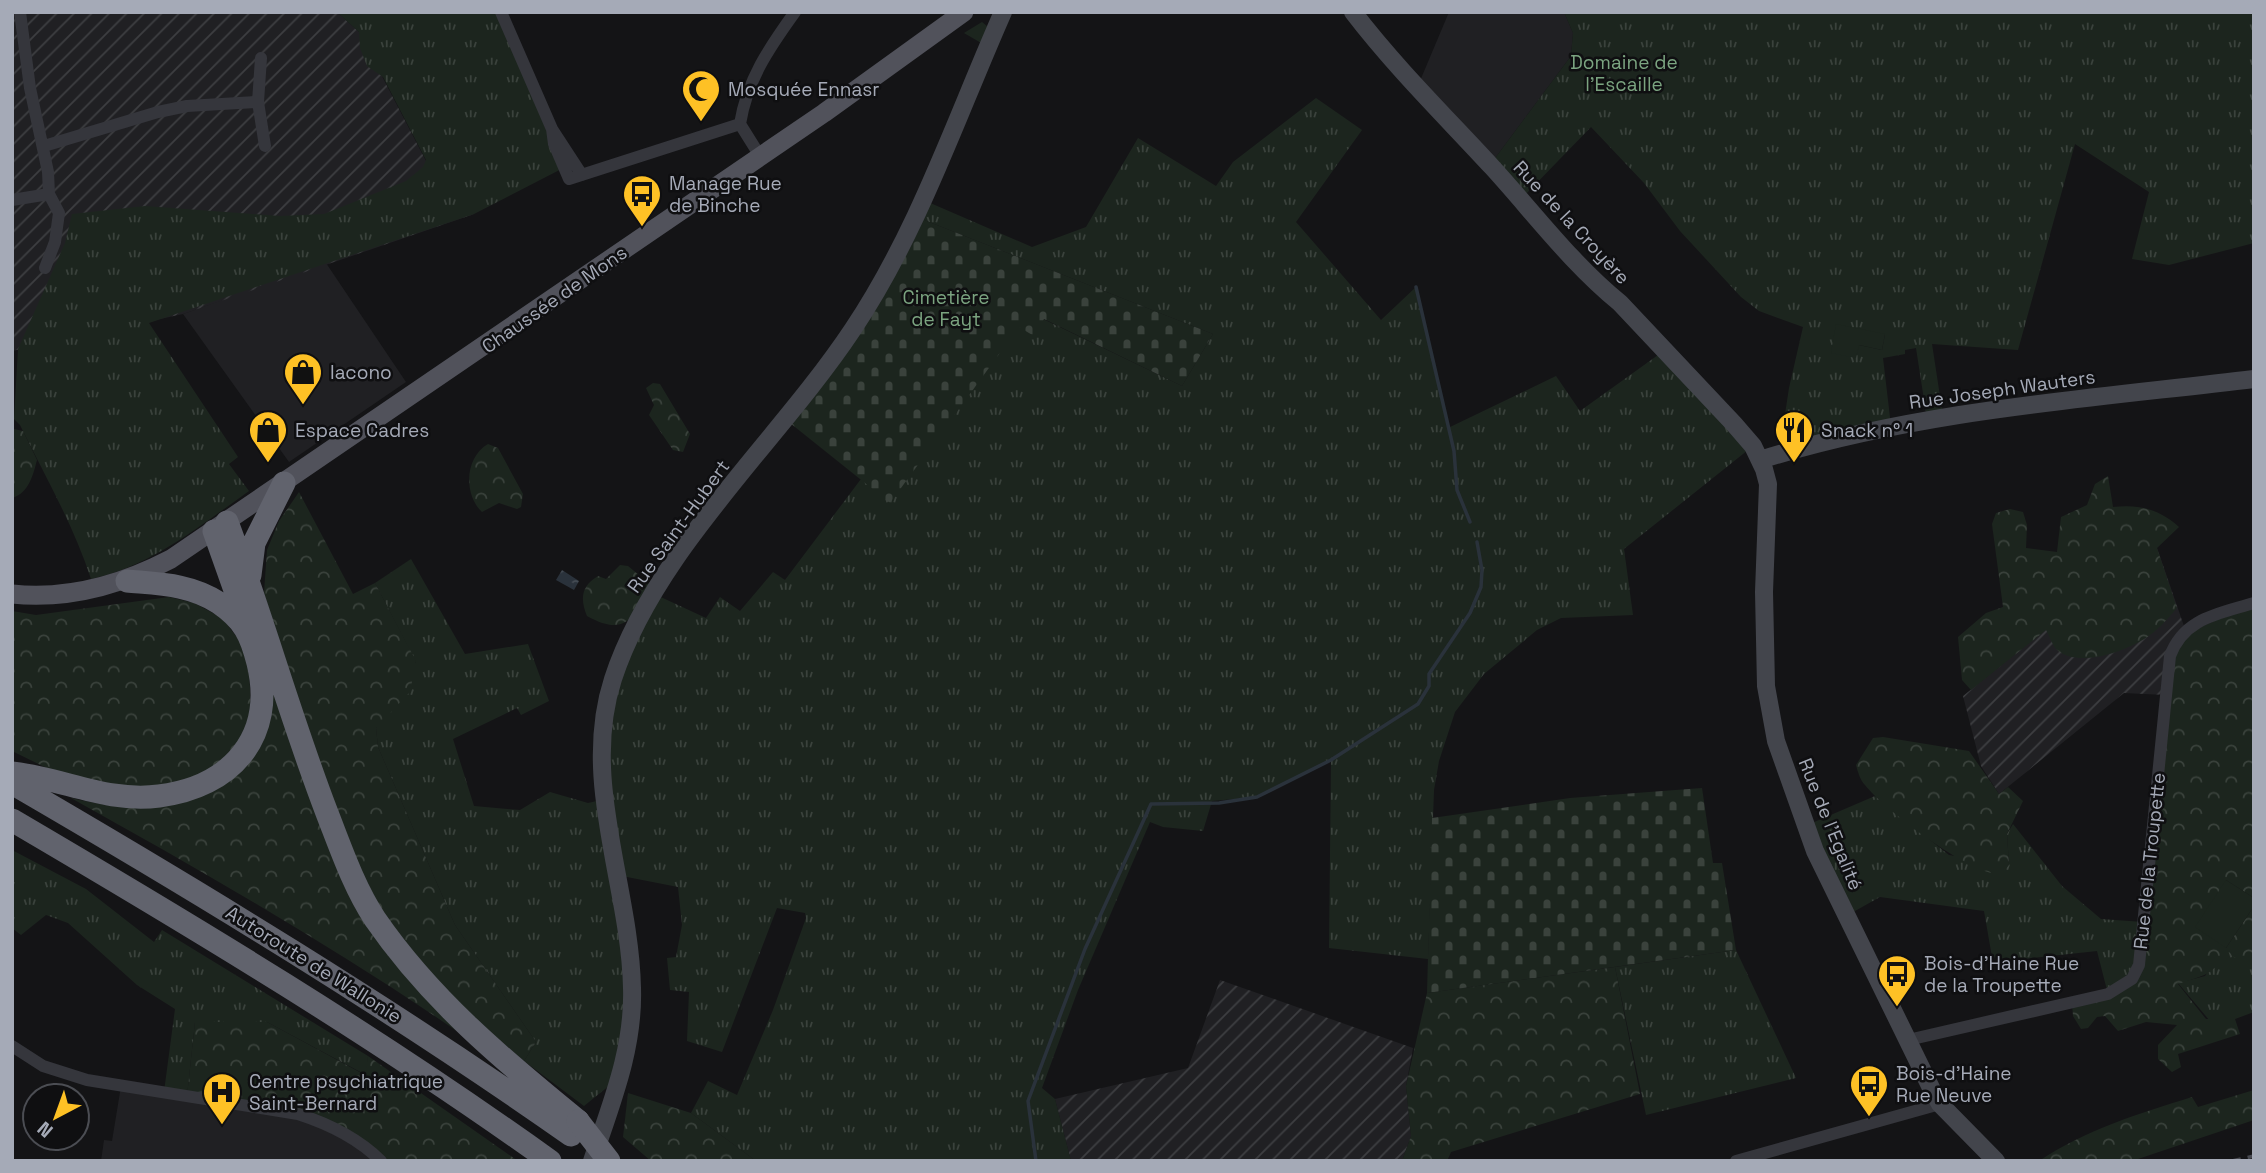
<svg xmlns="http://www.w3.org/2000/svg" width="2266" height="1173" font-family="'Space Grotesk',sans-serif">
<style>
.built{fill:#202023}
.industrial{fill:url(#industrial-furrows)}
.grass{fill:url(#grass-tufts);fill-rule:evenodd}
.forest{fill:url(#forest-crowns)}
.cemetery{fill:url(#cemetery-stones)}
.garden{fill:#1c251e}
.water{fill:url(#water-ripples)}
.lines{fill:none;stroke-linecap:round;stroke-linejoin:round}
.stream{stroke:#2a323b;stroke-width:3.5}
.street{stroke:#35363c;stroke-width:12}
.secondary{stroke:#43454c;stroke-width:18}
.primary{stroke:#51525b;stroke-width:19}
.highway{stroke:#61636d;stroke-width:23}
.rail{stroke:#484a51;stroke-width:3.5;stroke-dasharray:9 7;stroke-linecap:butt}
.highway-bridge{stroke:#61636d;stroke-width:23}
.labels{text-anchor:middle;stroke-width:5;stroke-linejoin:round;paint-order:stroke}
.park-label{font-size:19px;fill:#7ba480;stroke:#0f0f11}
.poi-label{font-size:19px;fill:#a5aab7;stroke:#0f0f11;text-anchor:start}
.street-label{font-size:19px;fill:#a5aab7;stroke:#0f0f11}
</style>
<defs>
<pattern id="industrial-furrows" width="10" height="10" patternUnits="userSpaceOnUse" patternTransform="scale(1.75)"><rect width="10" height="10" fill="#202023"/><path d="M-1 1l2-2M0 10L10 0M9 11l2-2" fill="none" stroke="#3d3e41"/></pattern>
<pattern id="grass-tufts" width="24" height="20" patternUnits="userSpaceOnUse" patternTransform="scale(1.75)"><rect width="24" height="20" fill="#1c251e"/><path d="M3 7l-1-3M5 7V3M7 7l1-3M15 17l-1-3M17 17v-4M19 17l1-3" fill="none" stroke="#3a423c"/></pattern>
<pattern id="forest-crowns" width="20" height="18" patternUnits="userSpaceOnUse" patternTransform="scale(1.75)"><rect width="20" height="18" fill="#1c251e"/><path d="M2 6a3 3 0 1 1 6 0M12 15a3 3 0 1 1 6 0" fill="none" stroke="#3a423c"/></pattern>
<pattern id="cemetery-stones" width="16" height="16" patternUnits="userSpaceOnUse" patternTransform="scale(1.75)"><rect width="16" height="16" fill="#1c251e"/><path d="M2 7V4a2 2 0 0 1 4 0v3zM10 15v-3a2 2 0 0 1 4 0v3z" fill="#3a423c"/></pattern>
<pattern id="water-ripples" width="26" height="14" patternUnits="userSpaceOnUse" patternTransform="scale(1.75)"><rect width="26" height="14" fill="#2a323b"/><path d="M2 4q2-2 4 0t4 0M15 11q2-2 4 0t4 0" fill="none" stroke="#464d55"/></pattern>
</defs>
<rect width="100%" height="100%" fill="#141416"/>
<path class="built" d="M1449 12H1564L1573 33 1571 56 1490 165 1417 88Z
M326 263 406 382 289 462 183 314Z
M121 1086 298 1114 381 1161H101L104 1140 112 1141Z"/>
<path class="industrial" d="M12 12H337L359 32 426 161 474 214 183 314 12 351Z
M2157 548 2185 629 2166 695 2124 693 1999 794 1981 766 1963 696 2046 629Z
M1220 980 1413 1048 1406 1086 1411 1136 1402 1161H1071L1055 1099 1188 1068Z"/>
<path class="grass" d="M337 12H505L573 163 474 214 149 323 238 457 229 464 249 491C201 525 150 567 91 579 74 526 45 476 20 425L14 419 18 349 65 243 72 214 145 206 280 216 324 214 406 181 423 167 426 160 383 77 367 66 360 48 359 32Z
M1564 12H2254V243L2169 265 2132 259 2149 192 2075 144 2018 350 1932 344 1943 416 1927 419 1916 348 1905 350V354L1883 358 1891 426 1779 454 1789 388 1803 327 1759 311 1741 297 1680 231 1644 183 1591 127 1521 199 1490 165 1571 56 1573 33ZM1885 334 1882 350 1859 345Z
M982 22 988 27 983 44 964 33Z
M1316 98 1362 130 1296 222 1381 320 1416 287 1448 428 1556 376 1580 411 1665 350 1753 446 1624 549 1633 615 1561 618 1537 630 1484 674 1455 712 1439 761 1434 790 1428 959 1329 948 1331 761 1257 797 1212 801 1203 831 1163 827 1150 822 1078 990 1042 1088 1055 1099 1071 1161H756L691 1113 708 1081 737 1095 773 1010 806 918 805 913 777 908 722 1052 687 1041 689 992 670 990 667 958 676 957 682 925 678 887 617 875 631 972 620 1077 584 1106 524 1061 536 1042 455 925 378 747 376 728 416 662 375 583 411 559 465 654 528 644 549 701 521 715 517 708 453 739 474 806 520 810 550 792 588 803 606 799 604 725 652 593 706 618 720 597 740 611 773 572 785 580 861 479 890 502 1019 326 1043 319 1182 386 1213 334 914 216 921 199 1032 247 1086 227 1138 138 1216 186 1233 162Z
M1875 796 1949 855 2009 865 2007 834 2013 824 2062 886 2101 919 2143 922 2139 965 2108 994 2097 951 2013 960 1992 957 1984 911 1880 897 1846 916 1805 826Z
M12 850 86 889 154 942 162 930 368 1056 366 1075 267 1022H195L187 1096 164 1092 175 1009 137 985 68 923 46 915 21 935 12 928Z
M2226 948 2254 966V1012L2235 1019 2210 1021 2178 983 2205 976Z
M1736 950 1796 1078 1646 1115 1615 967Z"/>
<path class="forest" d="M653 383 660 384 690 434 683 452 673 450 649 415 654 405 646 388Z
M14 429 23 431 37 460C33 475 29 493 12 498Z
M488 444 498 448 523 494 521 507 517 509 499 503 482 512C464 495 464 458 488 444Z
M2108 476 2113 507C2139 504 2159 509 2179 527L2157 548 2177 608C2169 617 2160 628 2150 635 2130 650 2078 670 2056 649 2052 644 2049 635 2046 630L1971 690 1962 680 1958 637 1986 613 2003 607 1992 524 1996 513 2010 509 2023 512 2027 525 2026 548 2057 552 2061 517 2087 505 2095 484Z
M299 492 353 594 375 583 416 661 410 692 376 728 378 747 455 925 536 1042 524 1061 468 1013 426 968 384 915 357 864 323 777 264 593 267 550 279 521Z
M620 565 628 566 651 585C633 617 627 638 587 616 580 599 581 586 598 576L606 579Z
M169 597 194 603 222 618 239 640 249 664 251 713 242 737 222 760 208 774 138 792 61 775 12 751V611L36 615Z
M2254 603V898L2226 880V948L2254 906V966L2234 957 2226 949C2215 976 2204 975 2178 984L2206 1019H2235L2240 1034 2178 1054 2181 1067 2172 1072 2158 1059V1045L2177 1025 2146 1022 2118 1031 2105 1016 2097 1017 2088 1028 2081 1029 2073 1016 2072 1003 2132 979 2177 638Z
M270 673 317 810 464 1036C338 949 204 872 71 798 137 813 170 814 230 779Z
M1883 737 1969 751 1999 794 2008 787 2023 801 2007 834 2009 865 2001 874C1971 876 1885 810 1865 785 1860 780 1858 772 1856 765L1873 738Z
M1615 967 1640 1094 1451 1152 1447 1161H1402L1411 1136 1406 1086 1427 993Z
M195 1022H267L365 1075 368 1056 518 1161H381L321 1122 187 1096Z
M2254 1090V1120L2132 1161H2039C2087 1129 2138 1114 2192 1097L2198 1107Z
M628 1093 691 1113 756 1161H651L623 1137Z"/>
<path class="cemetery" d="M914 216 1213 334 1182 386 1044 319 1034 336 1019 327 890 503 785 419 851 333Z
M1702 788 1713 863H1722L1736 950 1427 993 1432 818 1570 798Z"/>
<path class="garden" d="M1836 324 1885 334 1882 350 1859 345 1856 358 1831 353Z
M2226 880 2254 898V906L2226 948 2195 927Z"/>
<path class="water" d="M562 570 579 581 574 590 556 580Z"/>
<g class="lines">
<path class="stream" d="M1416 287 1454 451 1457 490 1470 522
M1036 1161 1028 1101 1085 949 1151 804 1219 803 1257 797 1331 760 1418 704 1429 686V674L1470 613 1481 587 1482 570 1477 542"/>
<path class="street" d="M20 12 30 88 48 172 49 194 59 213 55 242 45 268
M501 12 552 129 554 144 569 179 740 124
M258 102 261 58
M552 129 582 175
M44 146 158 112 187 106 258 102 265 146
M760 156 740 124C747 80 769 48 795 12
M12 200 49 194
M1908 1040 2108 994 2132 979 2139 965 2170 656C2184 618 2218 614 2254 603
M12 1046 43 1066 87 1080 298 1114C329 1124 358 1138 381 1161
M1736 1161 1940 1104"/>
<path class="secondary" d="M1353 12C1396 68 1445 116 1492 167 1534 213 1571 263 1620 303L1734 424 1753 446 1764 469 1768 484 1764 592 1766 686 1776 741 1815 851 1933 1092 1940 1104 1996 1161
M1760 460C1920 410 2088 399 2254 379
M592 1161C611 1104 634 1049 632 988 630 886 580 780 613 679 655 550 778 442 853 329 918 232 956 118 1003 12"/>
<path class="primary" d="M12 594C69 600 121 585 171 559L824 113 964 12"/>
<path class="highway" d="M227 522C263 618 290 717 327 813 341 849 354 887 375 919 430 999 503 1060 578 1121
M214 531 248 627
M250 575 254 543 284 483
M12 773C62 778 107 803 159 796 231 787 276 737 258 663 251 635 244 620 219 603 190 584 159 584 127 581
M12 783C203 894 390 1008 571 1135
M12 820C196 928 377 1037 550 1161"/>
<path class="rail" d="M2232 1161 2254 1156"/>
<path class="highway-bridge" d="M578 1121 609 1161"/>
</g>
<defs>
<symbol id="mosque-pin" viewBox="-11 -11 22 30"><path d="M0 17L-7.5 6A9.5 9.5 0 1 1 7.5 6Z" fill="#fec125" stroke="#0f0f11"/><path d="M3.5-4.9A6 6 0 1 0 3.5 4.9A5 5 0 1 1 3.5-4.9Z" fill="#111"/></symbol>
<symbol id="bus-pin" viewBox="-11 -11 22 30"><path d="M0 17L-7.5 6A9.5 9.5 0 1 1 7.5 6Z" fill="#fec125" stroke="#0f0f11"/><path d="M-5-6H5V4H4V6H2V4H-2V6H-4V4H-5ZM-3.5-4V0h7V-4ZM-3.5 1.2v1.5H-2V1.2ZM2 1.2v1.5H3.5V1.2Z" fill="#111"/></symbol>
<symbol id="shop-pin" viewBox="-11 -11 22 30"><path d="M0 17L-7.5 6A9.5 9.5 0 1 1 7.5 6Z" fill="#fec125" stroke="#0f0f11"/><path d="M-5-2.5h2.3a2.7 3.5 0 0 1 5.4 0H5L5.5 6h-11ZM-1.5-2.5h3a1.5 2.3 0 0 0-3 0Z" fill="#111"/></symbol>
<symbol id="restaurant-pin" viewBox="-11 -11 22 30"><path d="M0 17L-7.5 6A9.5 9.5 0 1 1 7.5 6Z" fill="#fec125" stroke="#0f0f11"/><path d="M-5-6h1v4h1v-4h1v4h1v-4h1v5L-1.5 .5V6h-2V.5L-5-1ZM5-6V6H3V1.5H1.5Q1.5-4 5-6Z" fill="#111"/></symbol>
<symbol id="hospital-pin" viewBox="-11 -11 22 30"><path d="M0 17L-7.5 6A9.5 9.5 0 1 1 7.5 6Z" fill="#fec125" stroke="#0f0f11"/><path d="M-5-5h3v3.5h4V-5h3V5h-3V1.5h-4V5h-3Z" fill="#111"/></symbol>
</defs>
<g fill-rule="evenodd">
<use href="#mosque-pin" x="679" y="67" width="44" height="60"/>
<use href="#bus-pin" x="620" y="172" width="44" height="60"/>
<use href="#shop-pin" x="281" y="350" width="44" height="60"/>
<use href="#shop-pin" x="246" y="408" width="44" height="60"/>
<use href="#restaurant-pin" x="1772" y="408" width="44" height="60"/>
<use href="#bus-pin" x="1875" y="952" width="44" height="60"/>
<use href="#bus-pin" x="1847" y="1062" width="44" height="60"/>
<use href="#hospital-pin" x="200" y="1070" width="44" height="60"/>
</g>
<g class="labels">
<g class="park-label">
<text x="1624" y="69">Domaine de<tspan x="1624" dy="22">l'Escaille</tspan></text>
<text x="946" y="304">Cimetière<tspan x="946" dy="22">de Fayt</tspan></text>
</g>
<g class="poi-label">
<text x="728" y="96">Mosquée Ennasr</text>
<text x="669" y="190">Manage Rue<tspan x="669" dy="22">de Binche</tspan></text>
<text x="330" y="379">Iacono</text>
<text x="295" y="437">Espace Cadres</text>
<text x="1821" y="437">Snack n° 1</text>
<text x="1924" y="970">Bois-d'Haine Rue<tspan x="1924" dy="22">de la Troupette</tspan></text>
<text x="1896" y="1080">Bois-d'Haine<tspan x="1896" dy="22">Rue Neuve</tspan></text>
<text x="249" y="1088">Centre psychiatrique<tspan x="249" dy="22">Saint-Bernard</tspan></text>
</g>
<g class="street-label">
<text transform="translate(1572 222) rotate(47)" y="7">Rue de la Croyère</text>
<text transform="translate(554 299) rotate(-35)" y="7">Chaussée de Mons</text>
<text transform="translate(2002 389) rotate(-8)" y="7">Rue Joseph Wauters</text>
<text transform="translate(678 526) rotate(-54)" y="7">Rue Saint-Hubert</text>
<text transform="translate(1831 824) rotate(68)" y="7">Rue de l'Egalité</text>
<text transform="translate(2149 861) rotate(-84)" y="7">Rue de la Troupette</text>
<text transform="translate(314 964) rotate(32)" y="7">Autoroute de Wallonie</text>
</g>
</g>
<rect width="2266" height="1173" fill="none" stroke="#a5aab7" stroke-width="28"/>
<g transform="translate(56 1117) rotate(221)"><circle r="33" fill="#0f0f11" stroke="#4b4d53" stroke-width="2"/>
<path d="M0-5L12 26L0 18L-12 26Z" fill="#fec125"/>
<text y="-10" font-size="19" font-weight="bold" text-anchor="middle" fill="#a5aab7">N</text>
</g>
</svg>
